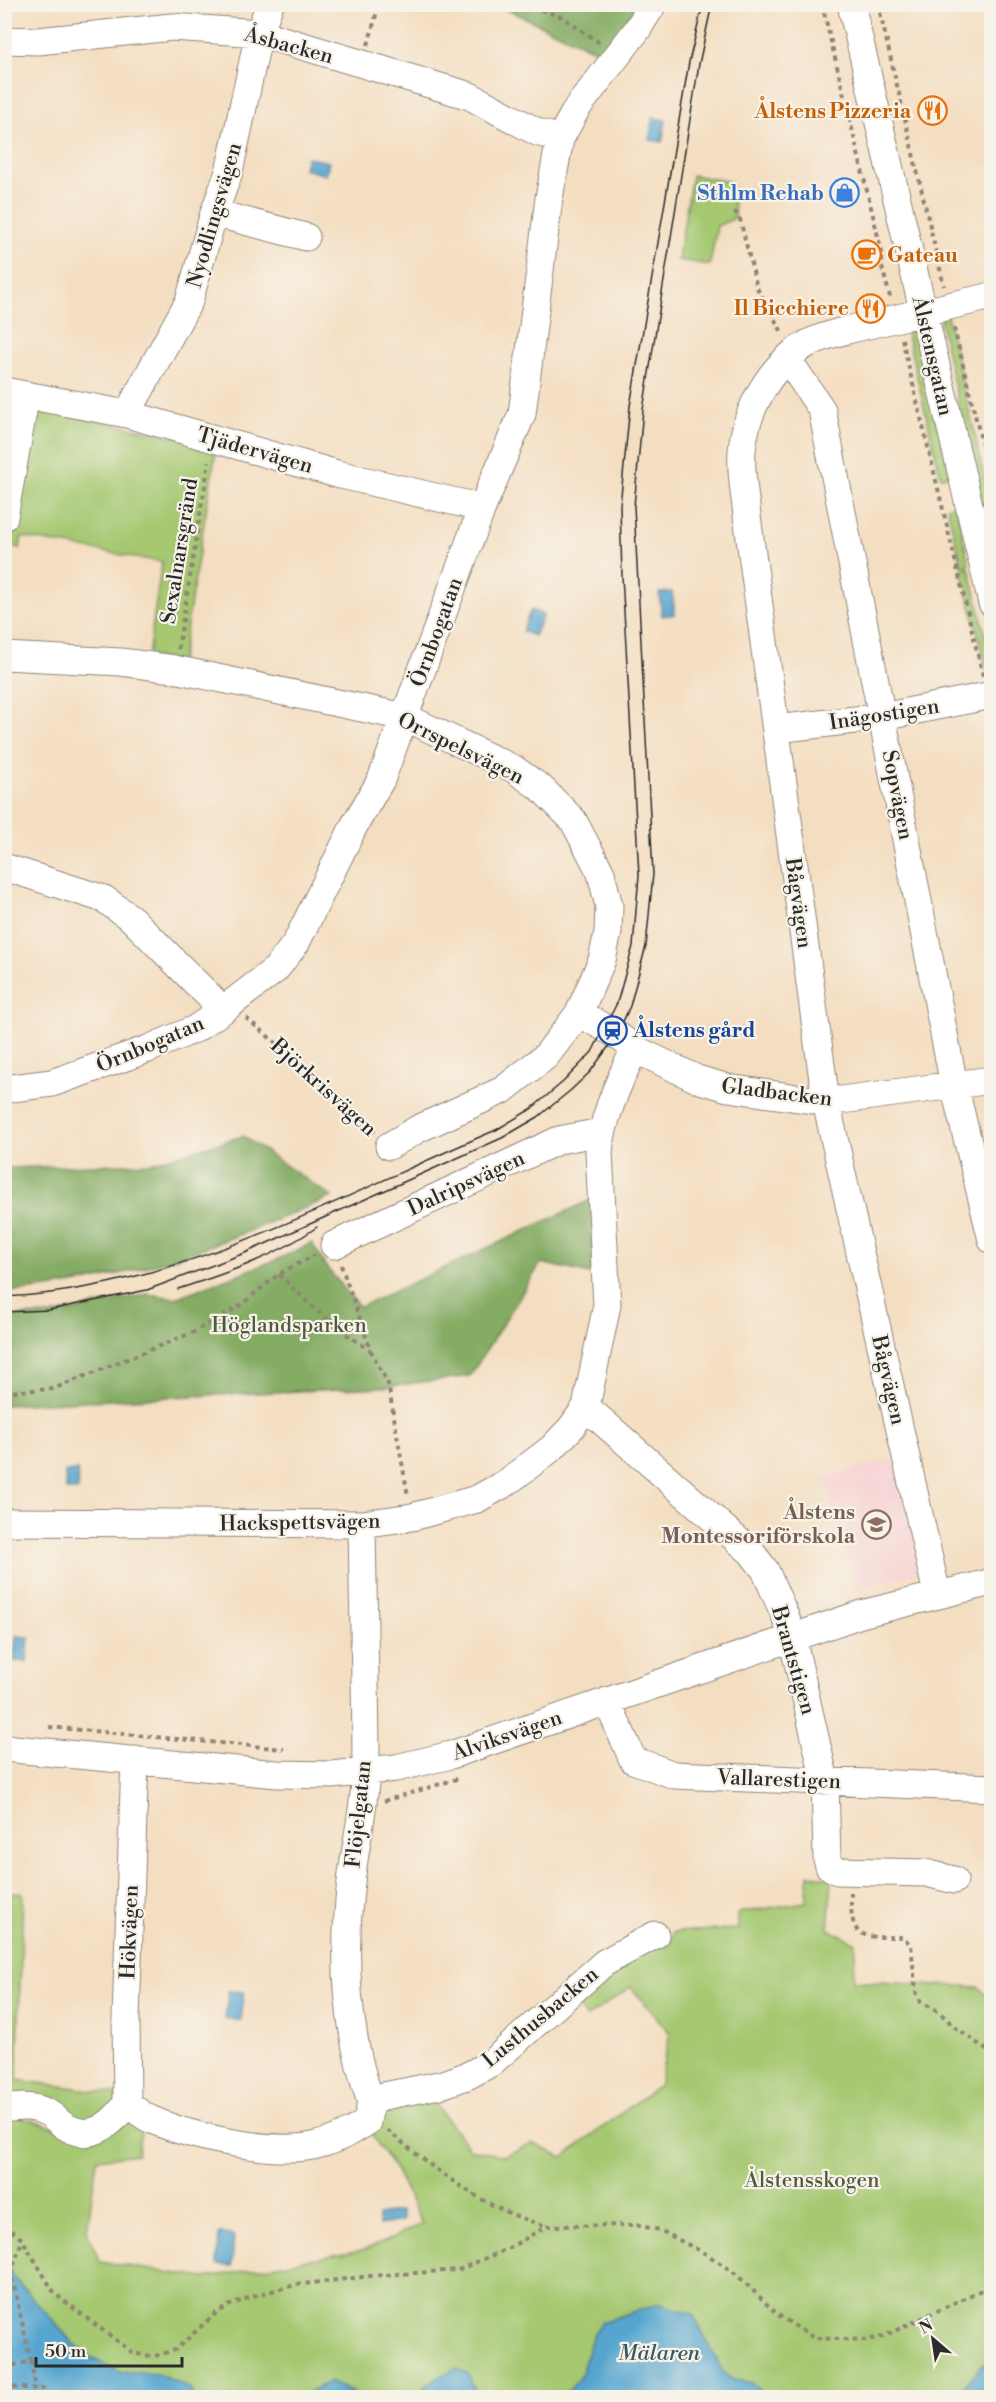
<svg xmlns="http://www.w3.org/2000/svg" width="996" height="2402" font-family="'Libre Bodoni',serif">
<style>
.built{fill:#f7cfd2}
.green{fill:#a5c871;stroke:#687a4e;stroke-width:1.5}
.forest{fill:#84ac63;stroke:#586c47;stroke-width:1.5}
.water{fill:#54a5cf;stroke:#40687d;stroke-width:1.5}
.lines{fill:none;stroke-linecap:round;stroke-linejoin:round}
.minor-casing{stroke:#908476;stroke-width:29}
.path{stroke:#908476;stroke-width:4;stroke-dasharray:4.5 4.5;stroke-linecap:butt}
.minor{stroke:#fff;stroke-width:27}
.tram{stroke:#2b2b2b;stroke-width:1.5}
.labels{text-anchor:middle;stroke-width:4.5;stroke-linejoin:round;paint-order:stroke}
.street-label{font-size:21px;fill:#2b2b2b;stroke:#f7f3e8}
.food-label{font-size:21px;font-weight:bold;fill:#c56008;stroke:#f7f3e8;text-anchor:end}
.shop-label{font-size:21px;font-weight:bold;fill:#366cbe;stroke:#f7f3e8;text-anchor:end}
.transit-label{font-size:21px;font-weight:bold;fill:#164399;stroke:#f7f3e8;text-anchor:start}
.park-label{font-size:21px;fill:#505a40;stroke:#f7f3e8}
.education-label{font-size:21px;font-weight:bold;fill:#785e54;stroke:#f7f3e8;text-anchor:end}
.water-label{font-size:22px;font-style:italic;fill:#395664;stroke:#f7f3e8}
</style>
<rect width="100%" height="100%" fill="#f7f3e8"/>
<filter id="ink" filterUnits="userSpaceOnUse"><feTurbulence type="fractalNoise" baseFrequency=".0167" numOctaves="2"/><feDisplacementMap in="SourceGraphic" scale="12" xChannelSelector="R" yChannelSelector="G"/><feConvolveMatrix kernelMatrix="1 2 1 2 8 2 1 2 1" color-interpolation-filters="sRGB"/></filter>
<filter id="wash" filterUnits="userSpaceOnUse"><feTurbulence type="fractalNoise" baseFrequency=".008" numOctaves="4" result="noise"/><feDisplacementMap in="SourceGraphic" scale="24" xChannelSelector="R" yChannelSelector="G"/><feGaussianBlur stdDeviation="1.35" result="paint"/><feColorMatrix in="noise" values="0 0 0 0 0 0 0 0 0 0 0 0 0 0 0 0 0 1.4 0 .05"/><feComposite in="paint" operator="in"/></filter>
<g filter="url(#wash)">
<rect width="100%" height="100%" fill="#f4dec1"/>
<path class="built" d="M899 1458 925 1571 856 1589 824 1476Z"/>
<path class="green" d="M692 175 731 182 735 218 717 226 710 265 678 260Z
M946 312 977 444 968 445 940 322Z
M904 323 915 329 949 475 941 477Z
M24 406 217 445 181 661 148 656 162 562 22 537 20 548 5 545V506Z
M977 447 991 507V546L969 449Z
M956 505 969 564 962 567 947 507Z
M969 567 991 659V687L962 571Z
M809 1874 832 1879 828 1929 856 1943 853 1981 979 1987 991 1998V2364L986 2363C973 2373 964 2391 950 2397H764V2394L751 2383 733 2380 723 2372 693 2314 659 2304 602 2322C598 2329 592 2336 590 2344 583 2367 581 2390 555 2397H477L475 2389 427 2384 416 2397H361L329 2382 299 2397H194L189 2388 157 2374 120 2372 91 2358 72 2342 11 2274 9 2267 4 2263V2112L62 2130 123 2121 143 2122 137 2154 97 2159 87 2231 100 2262 205 2278 367 2249 422 2224 396 2171 371 2134 380 2108 429 2097 470 2149 504 2156 532 2143 563 2157 659 2085 670 2033 631 1987 586 2018 573 2000 643 1950 669 1945 673 1932 738 1929V1913L806 1902Z
M4 1892 23 1894 17 2080 118 2094 114 2109 83 2124 5 2097Z"/>
<path class="forest" d="M497 5H636L605 55Z
M243 1136 332 1197C226 1241 120 1286 5 1292V1168L150 1163Z
M591 1200 595 1275 541 1263 470 1376 384 1387 5 1405 4 1316 51 1315 148 1294 175 1298 276 1260 312 1243 326 1267 360 1307Z"/>
<path class="water" d="M653 118 666 120 662 142 649 140Z
M307 157 329 162 326 175 304 169Z
M672 592 675 614 662 616 659 593Z
M531 610 543 615 534 636 522 631Z
M65 1471H78V1490H66Z
M16 1636 29 1637 27 1662 14 1661Z
M228 1991 244 1992 241 2021 225 2019Z
M401 2211 402 2221 379 2225 378 2215Z
M219 2234 234 2235 232 2266 217 2265Z
M4 2263 9 2267 11 2274 72 2342 91 2358 120 2372 157 2374 189 2388 194 2397H5Z
M659 2304 693 2314 723 2372 733 2380 751 2383 764 2394V2397H555C581 2390 583 2367 590 2344 592 2336 598 2329 602 2322Z
M986 2363 991 2364V2397H950C964 2391 973 2373 986 2363Z
M456 2369 468 2373 477 2397H416C428 2384 439 2375 456 2369Z
M329 2382 361 2397H299Z"/>
</g>
<g filter="url(#ink)">
<g class="lines">
<defs>
<path id="minor" d="M851 4 992 603
M4 40 38 41 172 27 259 33 470 96 537 132 560 139
M214 213 306 237
M787 358 822 410 954 1085 992 1240
M4 391 127 414 337 474 482 508
M127 414 189 301 214 213 229 172 259 33 270 4
M4 517 26 395
M4 656 121 662 174 669 405 717 514 769 542 789 573 820 601 873 609 906 608 932 602 960 579 1013 546 1056 503 1090 418 1129 389 1146
M776 729 882 717 992 695
M4 867 104 899 132 919 223 1010
M579 1013 617 1035 635 1049 697 1079 728 1088 826 1102 992 1080
M4 1089 52 1083 148 1049 195 1029 223 1010 276 969 296 943 355 824 381 780 482 508 522 414 549 198 560 139 577 108 637 30 653 4
M334 1245 559 1140 601 1132
M586 1407 751 1552 765 1570 786 1618 792 1637 825 1781 827 1859 829 1866 837 1871 926 1873 954 1880
M4 1522 362 1524 412 1517 477 1499 506 1483 552 1448 571 1428 586 1407 607 1305 599 1152C603 1116 619 1080 635 1049
M362 1524C363 1606 366 1688 366 1769 365 1806 355 1846 351 1882 342 1955 346 2033 371 2102
M937 1594 826 1102 747 516C745 495 740 472 742 451 745 410 771 364 807 344 820 337 833 334 847 330L992 296
M607 1701 633 1760 674 1775 992 1788
M4 1748 277 1774 332 1775 396 1768 451 1755 861 1614 992 1582
M127 2103C135 2109 142 2116 150 2119 190 2137 269 2154 313 2146 331 2142 352 2132 367 2122L371 2102 384 2096 444 2084 469 2075 491 2063 604 1963 655 1935
M127 2103 126 2018 135 1760
M4 2109C18 2107 33 2105 46 2112 53 2115 58 2122 65 2126 90 2143 113 2124 127 2103"/>
</defs>
<use href="#minor" class="minor-casing"/>
<path class="path" d="M524 4 562 17 600 43
M822 4 882 253V267L890 297
M878 4 944 286
M368 45 379 4
M734 212 739 215 757 288 783 334
M954 328 992 485
M902 339 983 676
M178 649 209 461
M246 1018 311 1072 375 1132
M341 1265 371 1351 388 1384 408 1496
M279 1274C308 1304 335 1328 370 1350
M4 1392 53 1389 194 1332 241 1305 279 1274 315 1255
M49 1727 284 1749
M384 1801 460 1778
M851 1892C850 1941 860 1937 903 1937L911 1945 916 1992 921 2002 938 2011 955 2027 992 2054
M387 2130C434 2169 486 2211 547 2226
M4 2225 22 2239 55 2294 133 2353 143 2355 155 2356 175 2350 215 2314 228 2306 253 2296 295 2285 371 2276 458 2270 507 2249 547 2226 635 2225 660 2230 708 2255 736 2274 778 2315 814 2338 864 2340 882 2337 992 2285
M31 2361 36 2388
M4 2365H14L31 2361 11 2274 22 2240
M4 2387 44 2389 47 2398"/>
<use href="#minor" class="minor"/>
<path class="tram" d="M178 1289C227 1273 275 1257 317 1227
M4 1297C177 1290 340 1196 496 1130L531 1109 563 1082 592 1052 617 1003 633 946 639 875 622 576 620 506 630 406 689 62 703 4
M4 1312 49 1310 147 1290 245 1253 502 1138 538 1117 571 1090 590 1072 617 1035 630 1006 646 946 653 874 634 506 643 410 699 64 712 4"/>
</g>
</g>
<defs>
<symbol id="restaurant-ring" viewBox="-11 -11 22 22"><circle r="9.5" fill="#f7f3e8" stroke="#e8710a" stroke-width="1.5"/><path d="M-5-6h1v4h1v-4h1v4h1v-4h1v5L-1.5 .5V6h-2V.5L-5-1ZM5-6V6H3V1.5H1.5Q1.5-4 5-6Z" fill="#e8710a"/></symbol>
<symbol id="shop-ring" viewBox="-11 -11 22 22"><circle r="9.5" fill="#f7f3e8" stroke="#3f7fe0" stroke-width="1.5"/><path d="M-5-2.5h2.3a2.7 3.5 0 0 1 5.4 0H5L5.5 6h-11ZM-1.5-2.5h3a1.5 2.3 0 0 0-3 0Z" fill="#3f7fe0"/></symbol>
<symbol id="cafe-ring" viewBox="-11 -11 22 22"><circle r="9.5" fill="#f7f3e8" stroke="#e8710a" stroke-width="1.5"/><path d="M-5.5-4.5H6V0H3Q3 3.5 0 3.5H-2.5Q-5.5 3.5-5.5 0ZM3-3.2v2h1.7v-2ZM-6 4.5H4V6H-6Z" fill="#e8710a"/></symbol>
<symbol id="station-ring" viewBox="-11 -11 22 22"><circle r="9.5" fill="#f7f3e8" stroke="#1a4fb4" stroke-width="1.5"/><path d="M-3-6H3Q5-6 5-4V2Q5 4 3 4L4.5 6H3L1.5 4h-3L-3 6H-4.5L-3 4Q-5 4-5 2V-4Q-5-6-3-6ZM-3.5-4v3h7v-3ZM-3.5 1v1.5H-2V1ZM2 1v1.5H3.5V1Z" fill="#1a4fb4"/></symbol>
<symbol id="school-ring" viewBox="-11 -11 22 22"><circle r="9.5" fill="#f7f3e8" stroke="#8d6e63" stroke-width="1.5"/><path d="M0-5L7-2L0 1L-7-2ZM-4 1L0 2.5L4 1V4Q0 6-4 4Z" fill="#8d6e63"/></symbol>
</defs>
<g fill-rule="evenodd">
<use href="#restaurant-ring" x="916" y="94" width="33" height="33"/>
<use href="#shop-ring" x="828" y="176" width="33" height="33"/>
<use href="#cafe-ring" x="850" y="238" width="33" height="33"/>
<use href="#restaurant-ring" x="854" y="292" width="33" height="33"/>
<use href="#station-ring" x="596" y="1014" width="33" height="33"/>
<use href="#school-ring" x="860" y="1508" width="33" height="33"/>
</g>
<g class="labels">
<g class="street-label">
<text transform="translate(289 45) rotate(15)" y="7">Åsbacken</text>
<text transform="translate(214 215) rotate(-74)" y="7">Nyodlingsvägen</text>
<text transform="translate(933 356) rotate(77)" y="7">Ålstensgatan</text>
<text transform="translate(255 450) rotate(16)" y="7">Tjädervägen</text>
<text transform="translate(179 551) rotate(-81)" y="7">Sexalnarsgränd</text>
<text transform="translate(436 632) rotate(-70)" y="7">Örnbogatan</text>
<text transform="translate(884 714) rotate(-9)" y="7">Inägostigen</text>
<text transform="translate(461 748) rotate(26)" y="7">Orrspelsvägen</text>
<text transform="translate(898 795) rotate(79)" y="7">Sopvägen</text>
<text transform="translate(799 903) rotate(82)" y="7">Bågvägen</text>
<text transform="translate(150 1044) rotate(-23)" y="7">Örnbogatan</text>
<text transform="translate(324 1087) rotate(42)" y="7">Björkrisvägen</text>
<text transform="translate(777 1092) rotate(7)" y="7">Gladbacken</text>
<text transform="translate(466 1183) rotate(-25)" y="7">Dalripsvägen</text>
<text transform="translate(889 1380) rotate(77)" y="7">Bågvägen</text>
<text transform="translate(300 1522) rotate(-1)" y="7">Hackspettsvägen</text>
<text transform="translate(794 1660) rotate(74)" y="7">Brantstigen</text>
<text transform="translate(507 1735) rotate(-19)" y="7">Alviksvägen</text>
<text transform="translate(779 1779) rotate(2)" y="7">Vallarestigen</text>
<text transform="translate(358 1814) rotate(-84)" y="7">Flöjelgatan</text>
<text transform="translate(129 1932) rotate(-88)" y="7">Hökvägen</text>
<text transform="translate(540 2017) rotate(-40)" y="7">Lusthusbacken</text>
</g>
<g class="food-label">
<text x="911" y="118">Ålstens Pizzeria</text>
<text x="887" y="262" text-anchor="start">Gateau</text>
<text x="849" y="315">Il Bicchiere</text>
</g>
<g class="shop-label">
<text x="824" y="200">Sthlm Rehab</text>
</g>
<g class="transit-label">
<text x="633" y="1037">Ålstens gård</text>
</g>
<g class="park-label">
<text x="289" y="1332">Höglandsparken</text>
<text x="812" y="2187">Ålstensskogen</text>
</g>
<g class="education-label">
<text x="855" y="1519">Ålstens<tspan x="855" dy="24">Montessoriförskola</tspan></text>
</g>
<g class="water-label">
<text x="659" y="2360">Mälaren</text>
</g>
</g>
<rect width="996" height="2402" fill="none" stroke="#f7f3e8" stroke-width="24"/>
<g transform="translate(933 2339) rotate(331)" stroke="#f7f3e8" stroke-width="4.5" paint-order="stroke">
<path d="M0-4.5L10 22L0 15L-10 22Z" fill="#2b2b2b"/>
<text y="-9" font-size="16" font-weight="bold" text-anchor="middle" fill="#2b2b2b">N</text>
</g>
<path d="M36 2357v9h146v-9" fill="none" stroke="#2b2b2b" stroke-width="3"/>
<text x="45" y="2357" font-size="18" fill="#2b2b2b" stroke="#f7f3e8" stroke-width="4.5" paint-order="stroke">50 m</text>
</svg>
